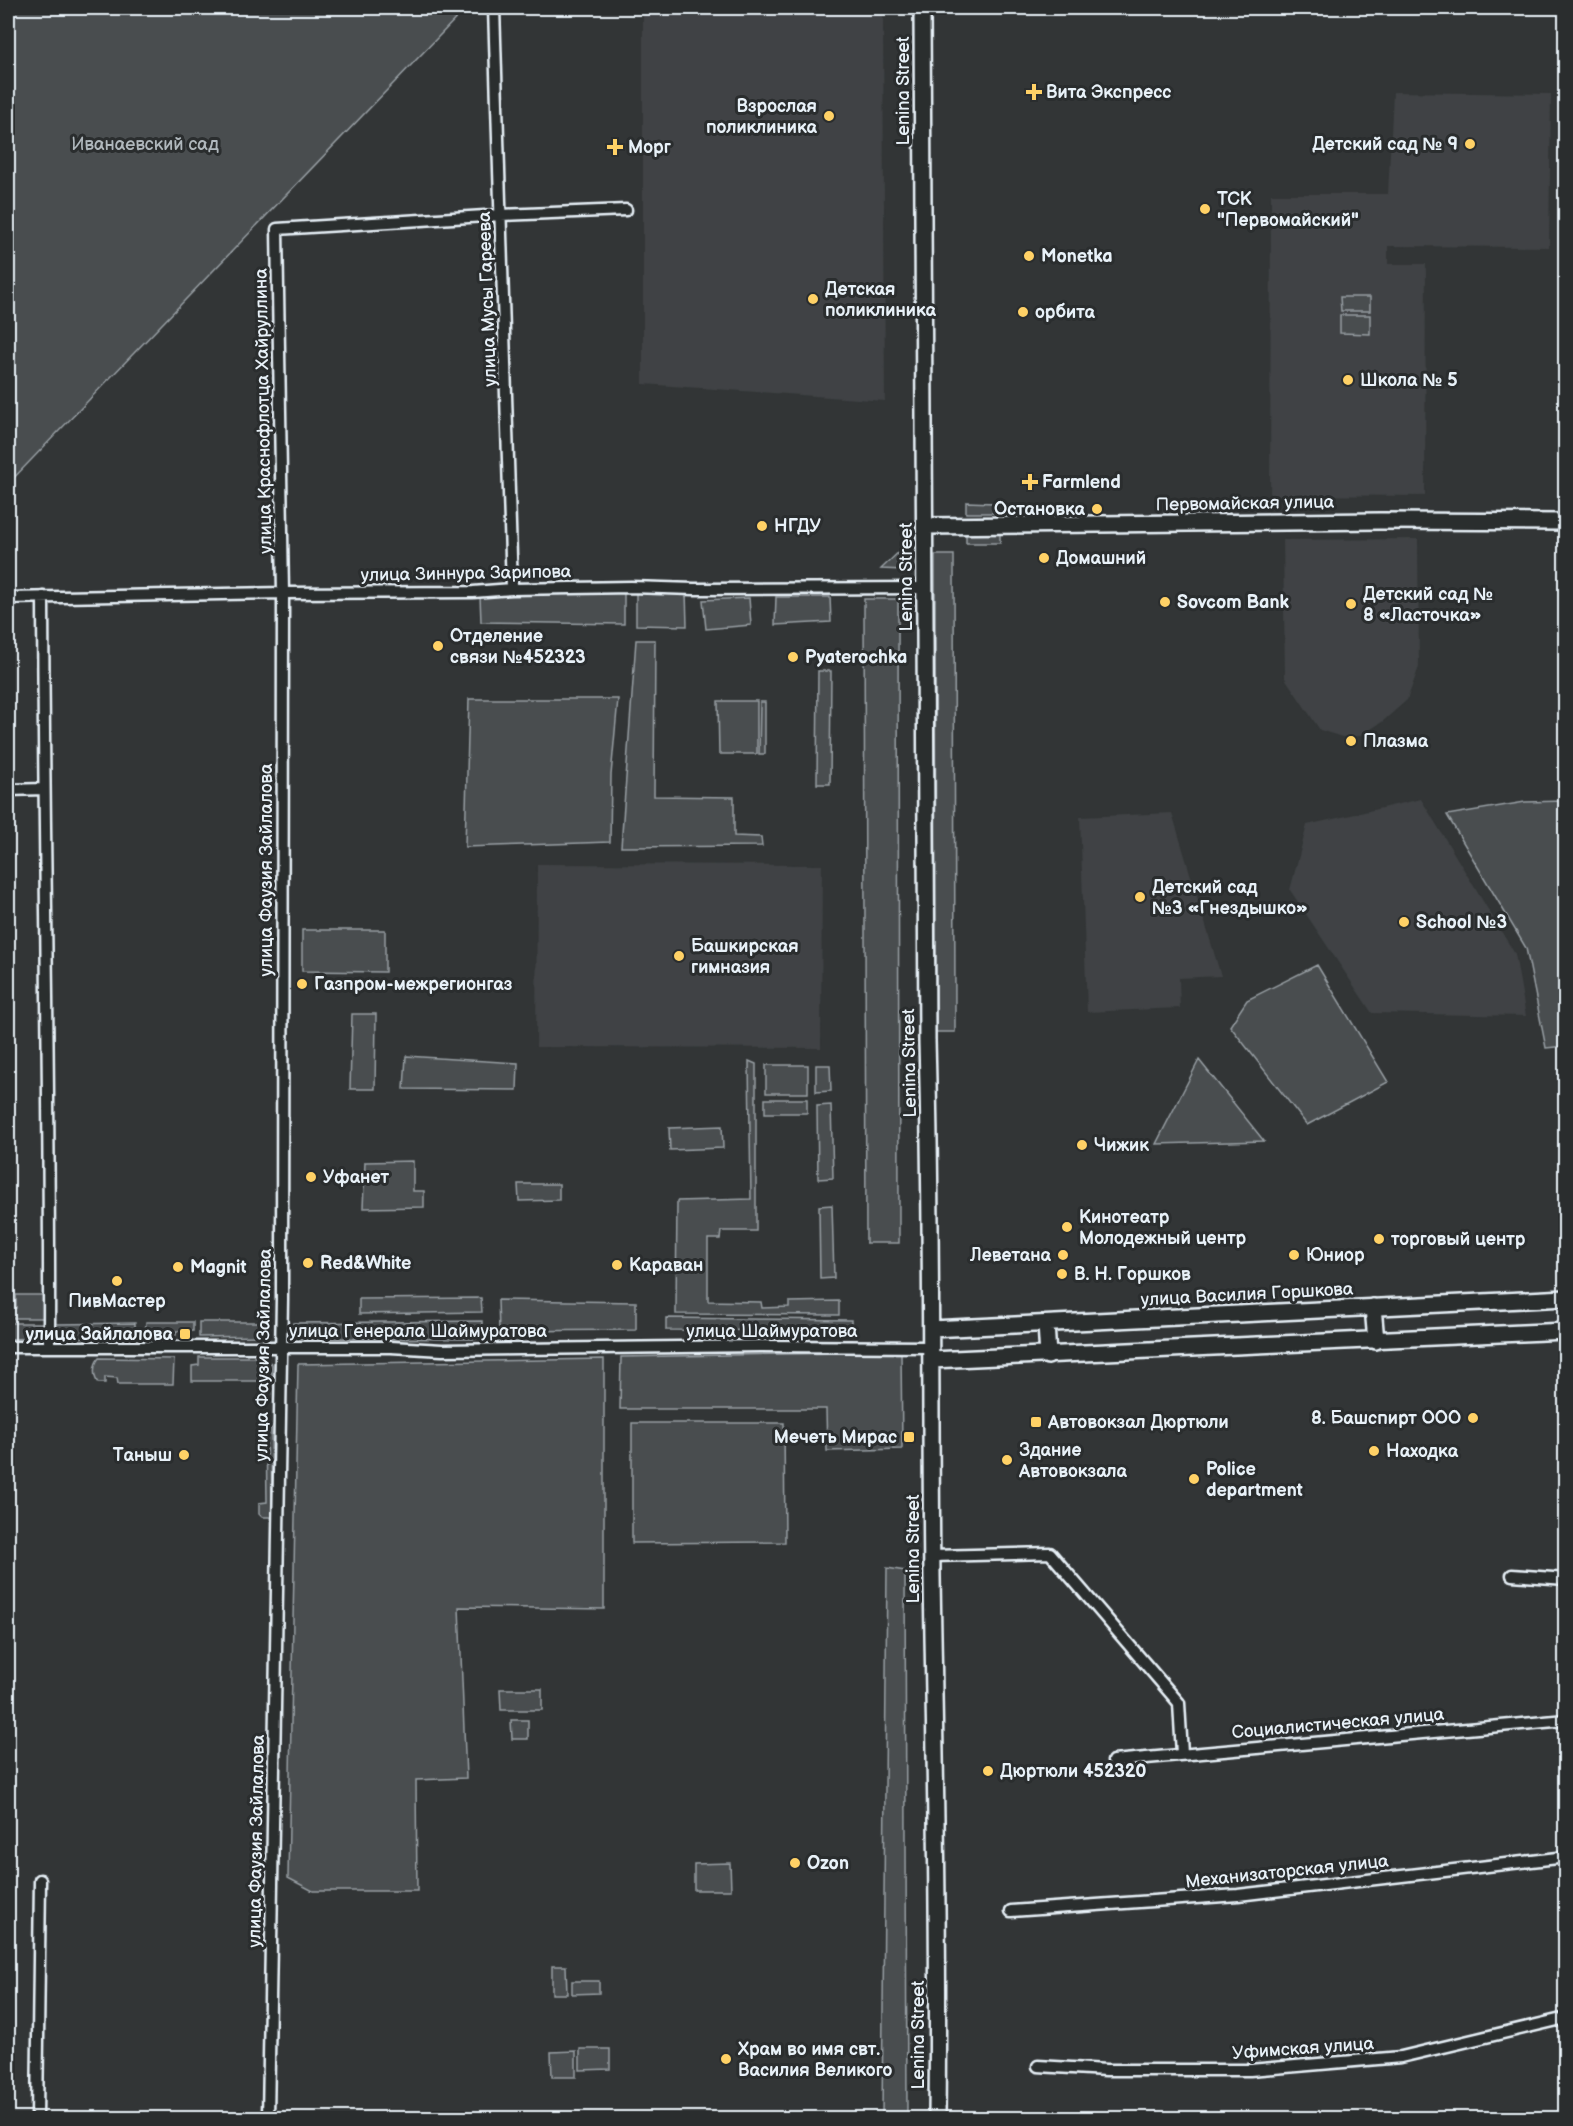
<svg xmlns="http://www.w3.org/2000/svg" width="1573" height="2126" font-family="'Balsamiq Sans',sans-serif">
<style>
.built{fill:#3f4244}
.green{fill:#494d4f;stroke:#989fa4;stroke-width:1.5}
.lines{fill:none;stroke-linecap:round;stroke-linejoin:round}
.street-casing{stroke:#e8f1f8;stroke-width:15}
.secondary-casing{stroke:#e8f1f8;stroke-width:20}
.street{stroke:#2a2d2e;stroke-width:10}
.secondary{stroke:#2a2d2e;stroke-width:15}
.poi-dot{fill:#ffd166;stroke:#2a2d2e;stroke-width:2}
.labels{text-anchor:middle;stroke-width:6;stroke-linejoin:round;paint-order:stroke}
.street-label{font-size:18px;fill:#e8f1f8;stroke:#2a2d2e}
.poi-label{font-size:18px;font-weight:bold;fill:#e8f1f8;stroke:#2a2d2e;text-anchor:start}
.park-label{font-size:18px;fill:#b0b8bd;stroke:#2a2d2e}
</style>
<rect width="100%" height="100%" fill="#323536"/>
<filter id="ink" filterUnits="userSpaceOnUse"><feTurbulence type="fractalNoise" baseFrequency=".0167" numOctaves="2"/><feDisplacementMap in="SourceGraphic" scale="12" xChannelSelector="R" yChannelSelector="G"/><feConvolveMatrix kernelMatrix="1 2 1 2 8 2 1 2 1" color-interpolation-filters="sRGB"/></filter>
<g filter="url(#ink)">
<path class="built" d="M643 8H883L885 401 643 384Z
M1393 92 1551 94 1549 247 1388 246V264H1426L1425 496 1270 495 1271 194H1388Z
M1418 539 1419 667 1407 700 1382 722 1360 736 1342 737 1320 730 1285 678 1283 540Z
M1421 799 1515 954 1526 1016 1372 1013 1290 890 1307 825Z
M1172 813 1221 976 1179 978 1180 1008 1087 1012 1080 817Z
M537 864 822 865 821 1048 536 1047Z"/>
<path class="green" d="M8 8H466L8 484Z
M1340 297H1370V311H1341Z
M1340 315H1370V334L1340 333Z
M966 502 994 503V513H966Z
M966 531H1000V543H966Z
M904 547V570L881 569Z
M935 555H954L955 1032H936Z
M624 591V624L481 622 480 596Z
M636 592H686L687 626 636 625Z
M776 597H830L831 622 775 625Z
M749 598 751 625 706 629 703 600Z
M864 599H898L899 1243H866Z
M636 640H655L654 796 734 797V836L761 837 762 846 621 847Z
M818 671H831L830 784H817Z
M469 699H618L611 775 610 842 465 847Z
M718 701H757V754H719Z
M760 702H765V754H759Z
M1565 801V1046L1546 1048 1526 948 1447 815 1525 802Z
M302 930H385V972L302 971Z
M1317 965 1388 1082 1307 1125 1230 1026 1247 1000Z
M352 1014H376L375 1089H350Z
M406 1056 518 1063 517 1090 404 1089Z
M1199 1060 1264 1141 1156 1144Z
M749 1061 756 1064V1231H721L720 1239H708V1301L761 1302 762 1308 789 1307V1302L839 1301V1315L676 1314 677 1201 751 1199Z
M766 1065H808V1093H766Z
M816 1065H830L831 1091 816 1092Z
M765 1099H807V1113H765Z
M831 1105 833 1178 818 1179 817 1106Z
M722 1126 723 1148 670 1150 669 1128Z
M413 1161V1191H424V1207L363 1208 365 1162Z
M518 1184H559V1200L519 1201Z
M832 1205 834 1278 820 1279 819 1206Z
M16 1295H44V1318H8V1308H16Z
M481 1298 482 1312 359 1314V1299Z
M498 1300 636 1302V1330L499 1331Z
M666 1318 851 1320V1331L666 1330Z
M482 1321V1334L476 1339 298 1338 293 1332V1323Z
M146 1322H193V1331H176V1335H145Z
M199 1322H266V1336L199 1337Z
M8 1323H44V1335L40 1338 8 1339Z
M135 1323V1335L130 1338 61 1337 57 1333V1324Z
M901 1352 902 1449 827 1451 826 1409H620L621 1357Z
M199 1357H263L272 1364V1381H192V1366L199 1365Z
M99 1358 174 1359 173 1384H118L117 1378 105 1377V1383H98C93 1376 93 1365 99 1358Z
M604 1359V1609L459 1607 466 1778 416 1780 417 1891H313L288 1878 298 1364Z
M784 1423 785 1542 632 1543V1423Z
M271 1426 272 1517H262L259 1514V1503L267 1502 266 1427Z
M887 1568 905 1571 907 2118H882Z
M500 1689H542V1710H501Z
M511 1720H528V1739H512Z
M730 1863 731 1890H694V1864Z
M552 1966H566L567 1994H552Z
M572 1981H599V1993L572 1994Z
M580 2049H610V2069L580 2070Z
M576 2051V2077H552L551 2052Z"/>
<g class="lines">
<defs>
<path id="street" d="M494 8 512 589
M43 597C44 847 50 1097 49 1347
M8 598 283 593 473 592 512 589 631 587 694 589 926 588
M8 790 44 789
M8 1347H391L442 1350 760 1346 931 1347
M932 1556 1050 1553 1179 1703 1182 1754
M1512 1575 1566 1579
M1113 1761 1566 1720
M1011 1911 1238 1895 1566 1857
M1038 2066 1106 2070H1250L1401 2057 1566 2018
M37 2118 40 1880
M268 2118 282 1299 283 593 277 229 501 215 626 210"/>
<path id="secondary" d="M922 8 927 1041C932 1219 930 1398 932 1577 935 1757 939 1938 937 2118
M926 526 1380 521 1566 522
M1373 1307 1376 1341
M1046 1324 1048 1356
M931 1329 1566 1298
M931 1360 1566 1331"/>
</defs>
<use href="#street" class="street-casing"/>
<use href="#secondary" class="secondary-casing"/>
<use href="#street" class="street"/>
<use href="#secondary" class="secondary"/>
</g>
</g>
<g class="poi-dot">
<path d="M1031 83h6v6h6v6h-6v6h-6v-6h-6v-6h6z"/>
<circle cx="829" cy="116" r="6"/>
<circle cx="1470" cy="144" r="6"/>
<path d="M612 138h6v6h6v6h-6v6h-6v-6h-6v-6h6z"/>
<circle cx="1205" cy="209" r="6"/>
<circle cx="1029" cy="256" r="6"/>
<circle cx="813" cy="299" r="6"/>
<circle cx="1023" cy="312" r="6"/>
<circle cx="1348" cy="380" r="6"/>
<path d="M1027 473h6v6h6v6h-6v6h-6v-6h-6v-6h6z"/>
<circle cx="1097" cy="509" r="6"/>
<circle cx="762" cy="526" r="6"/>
<circle cx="1044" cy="558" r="6"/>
<circle cx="1165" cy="602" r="6"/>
<circle cx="1351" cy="604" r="6"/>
<circle cx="438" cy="646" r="6"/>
<circle cx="793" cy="657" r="6"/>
<circle cx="1351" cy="741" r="6"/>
<circle cx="1140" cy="897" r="6"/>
<circle cx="1404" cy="922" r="6"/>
<circle cx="679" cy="956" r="6"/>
<circle cx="302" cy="984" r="6"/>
<circle cx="1082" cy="1145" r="6"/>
<circle cx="311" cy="1177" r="6"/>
<circle cx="1067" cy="1227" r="6"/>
<circle cx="1379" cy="1239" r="6"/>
<circle cx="1063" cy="1255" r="6"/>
<circle cx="1294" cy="1255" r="6"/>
<circle cx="308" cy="1263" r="6"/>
<circle cx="617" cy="1265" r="6"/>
<circle cx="178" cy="1267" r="6"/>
<circle cx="1062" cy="1274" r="6"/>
<circle cx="117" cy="1281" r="6"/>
<rect x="179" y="1328" width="12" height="12" rx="3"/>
<circle cx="1473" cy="1418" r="6"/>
<rect x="1030" y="1416" width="12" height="12" rx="3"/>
<rect x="903" y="1431" width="12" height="12" rx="3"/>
<circle cx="1374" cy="1451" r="6"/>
<circle cx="184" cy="1455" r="6"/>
<circle cx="1007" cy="1460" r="6"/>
<circle cx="1194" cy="1479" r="6"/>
<circle cx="988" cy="1771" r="6"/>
<circle cx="795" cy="1863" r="6"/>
<circle cx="726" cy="2059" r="6"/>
</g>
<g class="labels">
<g class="street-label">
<text transform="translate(903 91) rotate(-90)" y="6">Lenina Street</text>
<text transform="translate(487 299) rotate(-92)" y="6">улица Мусы Гареева</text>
<text transform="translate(263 411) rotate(-91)" y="6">улица Краснофлотца Хайруллина</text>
<text transform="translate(1245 503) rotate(-1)" y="6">Первомайская улица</text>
<text transform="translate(466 573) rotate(-1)" y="6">улица Зиннура Зарипова</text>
<text transform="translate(906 577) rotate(-90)" y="6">Lenina Street</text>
<text transform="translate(266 870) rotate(-90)" y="6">улица Фаузия Зайлалова</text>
<text transform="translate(909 1063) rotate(-91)" y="6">Lenina Street</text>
<text transform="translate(1247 1294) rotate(-3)" y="6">улица Василия Горшкова</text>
<text x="418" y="1337">улица Генерала Шаймуратова</text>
<text x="772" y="1337">улица Шаймуратова</text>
<text transform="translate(263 1355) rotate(-89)" y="6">улица Фаузия Зайлалова</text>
<text transform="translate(913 1549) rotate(-90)" y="6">Lenina Street</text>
<text transform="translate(1338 1723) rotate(-5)" y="6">Социалистическая улица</text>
<text transform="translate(256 1841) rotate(-89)" y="6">улица Фаузия Зайлалова</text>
<text transform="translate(1287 1871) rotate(-6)" y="6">Механизаторская улица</text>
<text transform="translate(918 2035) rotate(-90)" y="6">Lenina Street</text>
<text transform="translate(1303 2048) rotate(-4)" y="6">Уфимская улица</text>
</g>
<g class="poi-label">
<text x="1046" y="98">Вита Экспресс</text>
<text x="817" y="112" text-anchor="end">Взрослая<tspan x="817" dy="21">поликлиника</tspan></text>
<text x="1458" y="150" text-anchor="end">Детский сад № 9</text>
<text x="628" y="153">Морг</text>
<text x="1217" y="205">ТСК<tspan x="1217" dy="21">"Первомайский"</tspan></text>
<text x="1041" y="262">Monetka</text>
<text x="825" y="295">Детская<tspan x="825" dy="21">поликлиника</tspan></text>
<text x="1035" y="318">орбита</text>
<text x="1360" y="386">Школа № 5</text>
<text x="1042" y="488">Farmlend</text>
<text x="1085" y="515" text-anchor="end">Остановка</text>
<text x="774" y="532">НГДУ</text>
<text x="1056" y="564">Домашний</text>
<text x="1363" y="600">Детский сад №<tspan x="1363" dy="21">8 «Ласточка»</tspan></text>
<text x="1177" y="608">Sovcom Bank</text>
<text x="450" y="642">Отделение<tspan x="450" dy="21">связи №452323</tspan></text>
<text x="805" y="663">Pyaterochka</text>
<text x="1363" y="747">Плазма</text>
<text x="1152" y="893">Детский сад<tspan x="1152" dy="21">№3 «Гнездышко»</tspan></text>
<text x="1416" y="928">School №3</text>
<text x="691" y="952">Башкирская<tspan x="691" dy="21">гимназия</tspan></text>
<text x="314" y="990">Газпром-межрегионгаз</text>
<text x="1094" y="1151">Чижик</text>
<text x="323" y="1183">Уфанет</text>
<text x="1079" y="1223">Кинотеатр<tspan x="1079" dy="21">Молодежный центр</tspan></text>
<text x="1391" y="1245">торговый центр</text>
<text x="1051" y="1261" text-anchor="end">Леветана</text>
<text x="1306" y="1261">Юниор</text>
<text x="320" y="1269">Red&amp;White</text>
<text x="629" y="1271">Караван</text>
<text x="190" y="1273">Magnit</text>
<text x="1074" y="1280">В. Н. Горшков</text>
<text x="117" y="1307" text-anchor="middle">ПивМастер</text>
<text x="173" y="1340" text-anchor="end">улица Зайлалова</text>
<text x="1461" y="1424" text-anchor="end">8. Башспирт ООО</text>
<text x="1048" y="1428">Автовокзал Дюртюли</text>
<text x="897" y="1443" text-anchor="end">Мечеть Мирас</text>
<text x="1019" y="1456">Здание<tspan x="1019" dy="21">Автовокзала</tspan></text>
<text x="1386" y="1457">Находка</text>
<text x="172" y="1461" text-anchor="end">Таныш</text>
<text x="1206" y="1475">Police<tspan x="1206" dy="21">department</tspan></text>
<text x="1000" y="1777">Дюртюли 452320</text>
<text x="807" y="1869">Ozon</text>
<text x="738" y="2055">Храм во имя свт.<tspan x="738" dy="21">Василия Великого</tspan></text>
</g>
<g class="park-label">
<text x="145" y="150">Иванаевский сад</text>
</g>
</g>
<rect width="1573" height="2126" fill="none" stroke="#2a2d2e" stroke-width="30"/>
<rect x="15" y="15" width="1543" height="2096" fill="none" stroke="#e8f1f8" stroke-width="2" filter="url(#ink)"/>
</svg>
